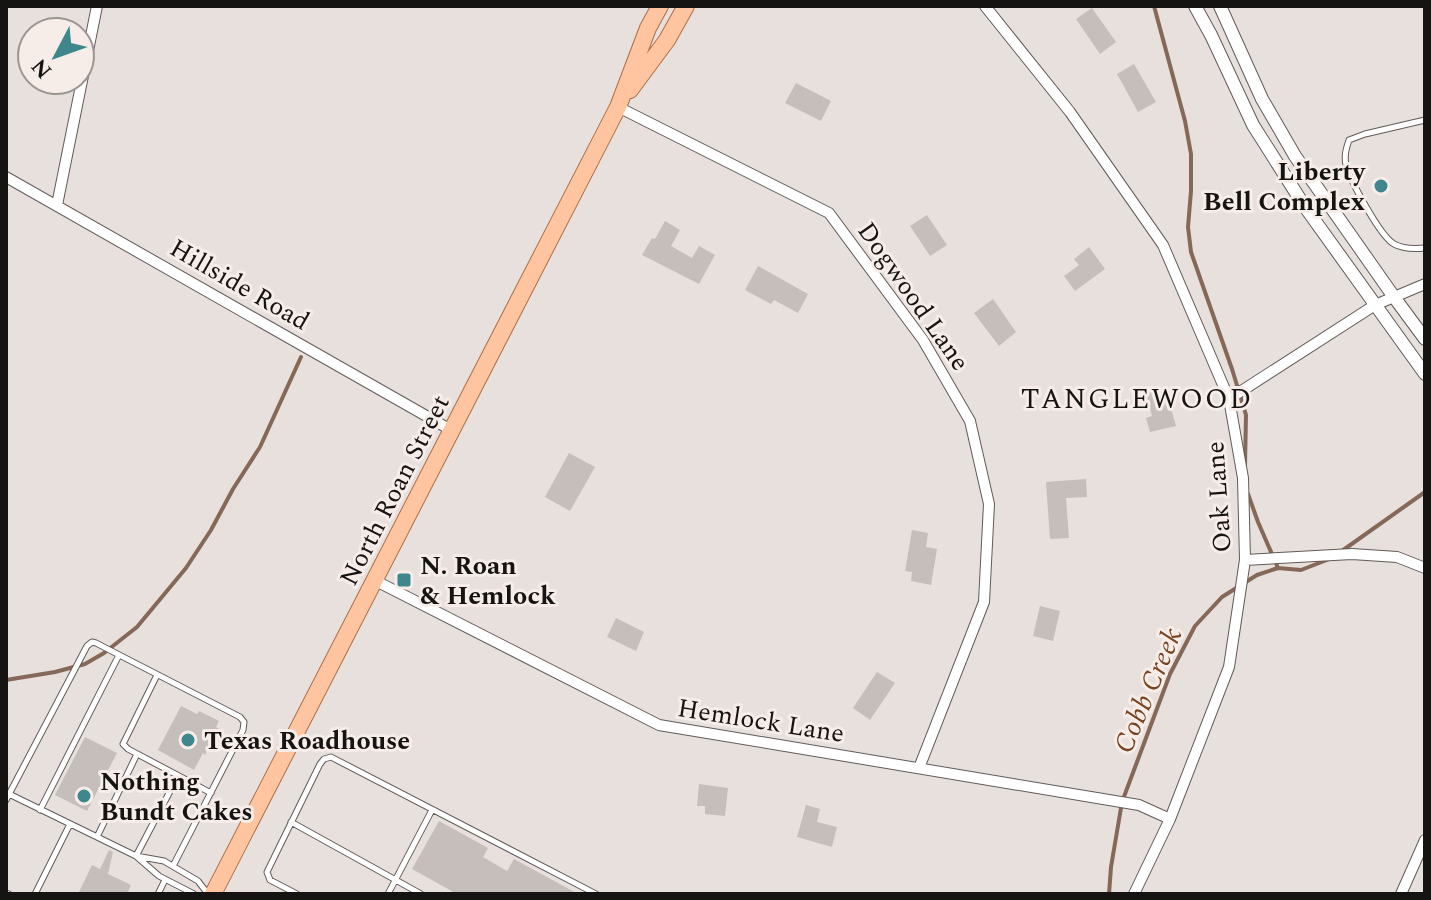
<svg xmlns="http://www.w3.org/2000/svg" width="1431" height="900" font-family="Spectral,serif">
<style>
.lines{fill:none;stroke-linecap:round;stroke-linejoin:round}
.stream{stroke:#856857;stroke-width:4}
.building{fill:#c6beba}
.service-casing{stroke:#615b57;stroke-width:7}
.minor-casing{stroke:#615b57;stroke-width:12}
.tertiary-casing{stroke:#615b57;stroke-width:14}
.primary-casing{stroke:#ad6e45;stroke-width:18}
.service{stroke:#fff;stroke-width:5}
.minor{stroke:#fff;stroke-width:10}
.tertiary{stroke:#fff;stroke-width:12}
.primary{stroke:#ffc5a0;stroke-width:16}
.poi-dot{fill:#3f878d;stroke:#f6ede9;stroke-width:3}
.labels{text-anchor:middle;stroke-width:6;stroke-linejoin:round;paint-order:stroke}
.poi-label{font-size:26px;font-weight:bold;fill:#161412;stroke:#f6ede9;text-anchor:start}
.street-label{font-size:26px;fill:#161412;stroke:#f6ede9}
.neighbourhood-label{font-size:28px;letter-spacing:2px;fill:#161412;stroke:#f6ede9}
.water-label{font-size:28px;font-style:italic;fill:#78431e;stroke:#f6ede9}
</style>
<rect width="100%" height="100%" fill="#e8e0dc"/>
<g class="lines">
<path class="stream" d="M1154 6 1185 121 1191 154V191L1188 227 1191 252 1232 369 1246 415 1245 465
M1248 494 1258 522 1278 568
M1339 553 1425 492
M6 680 55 672 85 664 104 653 137 627 186 568 211 530 233 489 260 447 301 357
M1109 894 1111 867 1122 802 1170 674 1195 626 1222 597 1257 575 1278 568 1301 570 1332 558"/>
</g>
<path class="building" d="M1092 8 1116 42 1100 54 1076 19Z
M1134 64 1156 102 1138 112 1117 74Z
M796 83 831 101 821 121 785 103Z
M927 215 947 245 930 256 910 226Z
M665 221 680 230 671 246 692 258 699 246 715 255 699 284 642 255 652 238 655 239Z
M1089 247 1105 269 1075 291 1064 276 1079 265 1074 259Z
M758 266 808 294 798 313 774 300 771 304 745 290Z
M993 299 1016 332 999 346 974 313Z
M1165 388 1176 426 1150 432 1146 418 1152 416 1146 393Z
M569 453 595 467 570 511 545 497Z
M1086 479 1087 497 1066 498 1069 538 1050 539 1046 482Z
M912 530 928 533 926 547 937 549 931 585 911 581 912 572 905 571Z
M1040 606 1060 611 1053 641 1033 636Z
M616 618 644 632 636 651 607 637Z
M877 672 895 683 870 720 853 708Z
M181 706 197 714 199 711 219 721 216 727 219 729 205 755 203 753 194 770 158 750Z
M85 737 117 753 87 811 55 795Z
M699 784 728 788 725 816 705 814V806H697Z
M806 805 820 809 817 822 837 827 832 847 797 837Z
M439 821 488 848 483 857 507 871 514 859 578 894H457L412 869Z
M109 850 113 852 108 874 131 885 127 894H78L92 865 100 869Z"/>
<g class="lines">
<defs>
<path id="service" d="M1425 120 1365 134 1349 140C1346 149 1344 156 1346 165 1351 182 1380 236 1394 244 1403 249 1415 249 1425 248
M157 675 123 744 128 749 211 793
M9 794 136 856 164 861 198 881 208 894
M6 800 87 646 92 642 96 643 240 717 244 722 243 730 173 866
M40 810 119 655
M291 822 421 894
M97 837 137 754
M136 856 178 776
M136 856 159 876 194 894
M6 893 9 894
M35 894 70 824
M158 894 165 880
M297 894 270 880 267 872 320 764 324 759 331 757 596 894
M388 894 432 810"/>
<path id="minor" d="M985 6 1070 112 1163 245 1229 399 1243 478 1245 560 1229 667 1170 819 1134 894
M618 107 829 213 923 340 970 421 989 504 984 602 919 768
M6 177 451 430
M57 205 97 6
M1229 399 1375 305 1425 284
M1245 560 1352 554 1397 557 1425 568
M374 580 659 725 1139 805 1170 819
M1401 894 1425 840"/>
<path id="tertiary" d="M1195 6 1211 35 1253 125 1305 207 1425 374
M1220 6 1262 99 1295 156 1394 297 1425 339"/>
<path id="primary" d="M630 90 667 40 686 6
M213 894 618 107 648 28 660 6"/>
</defs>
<use href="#service" class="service-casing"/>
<use href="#minor" class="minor-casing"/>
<use href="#tertiary" class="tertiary-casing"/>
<use href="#primary" class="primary-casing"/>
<use href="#service" class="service"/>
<use href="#minor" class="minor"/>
<use href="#tertiary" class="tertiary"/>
<use href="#primary" class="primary"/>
</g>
<g class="poi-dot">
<circle cx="1381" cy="186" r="8"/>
<rect x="396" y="572" width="16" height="16" rx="4"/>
<circle cx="188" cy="740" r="8"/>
<circle cx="84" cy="796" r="8"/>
</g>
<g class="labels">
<g class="poi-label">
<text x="1365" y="180" text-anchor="end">Liberty<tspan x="1365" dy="30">Bell Complex</tspan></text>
<text x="420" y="574">N. Roan<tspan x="420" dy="30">&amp; Hemlock</tspan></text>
<text x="204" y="749">Texas Roadhouse</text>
<text x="100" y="790">Nothing<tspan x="100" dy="30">Bundt Cakes</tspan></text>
</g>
<g class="street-label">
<text transform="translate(240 284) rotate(30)" y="9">Hillside Road</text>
<text transform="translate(914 296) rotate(55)" y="9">Dogwood Lane</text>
<text transform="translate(394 490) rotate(-63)" y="9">North Roan Street</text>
<text transform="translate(1218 497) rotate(-94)" y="9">Oak Lane</text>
<text transform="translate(761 720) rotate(9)" y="9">Hemlock Lane</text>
</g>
<g class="neighbourhood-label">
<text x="1137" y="408">TANGLEWOOD</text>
</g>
<g class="water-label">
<text transform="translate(1147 690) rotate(-67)" y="10">Cobb Creek</text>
</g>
</g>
<rect width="1431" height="900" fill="none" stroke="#161412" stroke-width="16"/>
<g transform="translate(56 56) rotate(229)"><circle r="38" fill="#f6ede9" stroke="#9c9693" stroke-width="2"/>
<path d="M0-6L14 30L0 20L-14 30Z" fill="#3f878d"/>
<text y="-12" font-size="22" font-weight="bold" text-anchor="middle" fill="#161412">N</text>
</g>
</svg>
